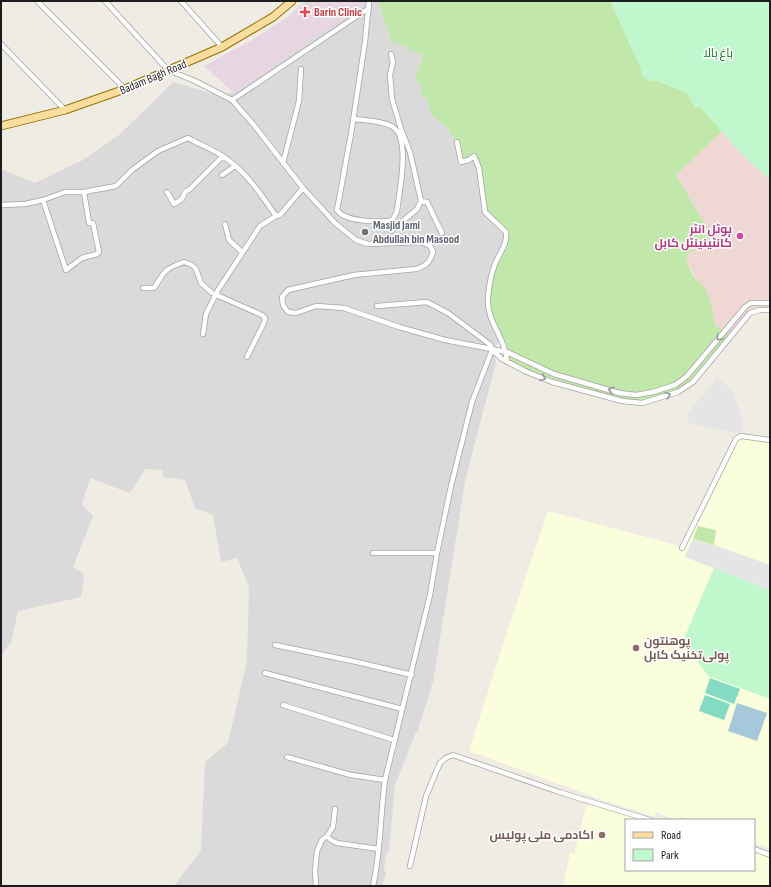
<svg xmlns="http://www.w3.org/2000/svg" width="771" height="887" font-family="'Sofia Sans Condensed',Cairo,sans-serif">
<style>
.residential{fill:#dbdada}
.commercial{fill:#efd7d3}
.industrial{fill:#e7d5e2}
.education{fill:#fafedd}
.grass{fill:#c1e7aa}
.park{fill:#c1f7cc}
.pitch{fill:#83dbc3}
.parking{fill:#e5e5e5}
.water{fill:#a5c8db}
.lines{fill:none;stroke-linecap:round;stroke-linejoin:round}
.street-casing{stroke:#a4a4a4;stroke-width:6}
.primary-casing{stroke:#927305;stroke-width:9}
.street{stroke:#fff;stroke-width:4.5}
.primary{stroke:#f9dc9e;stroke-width:7}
.oneway{stroke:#999}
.health-dot{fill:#e0444e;stroke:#fff;stroke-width:1.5}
.worship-dot{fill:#6b7280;stroke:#fff;stroke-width:1.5}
.hotel-dot{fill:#d1479c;stroke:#fff;stroke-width:1.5}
.education-dot{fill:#8d6e63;stroke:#fff;stroke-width:1.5}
.labels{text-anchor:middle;stroke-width:3;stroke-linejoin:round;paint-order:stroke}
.health-label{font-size:12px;font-weight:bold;fill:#be3a42;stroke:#fff;text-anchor:start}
.park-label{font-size:12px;fill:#0f7823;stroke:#fff}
.street-label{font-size:12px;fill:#1d1d1d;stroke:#fff}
.worship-label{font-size:12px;font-weight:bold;fill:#5b616d;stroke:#fff;text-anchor:start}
.hotel-label{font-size:12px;font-weight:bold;fill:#b23c85;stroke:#fff;text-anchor:end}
.education-label{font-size:12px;font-weight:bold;fill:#785e54;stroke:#fff;text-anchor:start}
</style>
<rect width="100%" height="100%" fill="#eeece3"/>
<path class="residential" d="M368 1H378L391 40 423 56 415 79 421 85V95L427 98 432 116 448 128 451 135 455 138 457 142 474 156 505 229 501 339 494 348 496 362 465 481 433 683 432 682 431 685 432 686 418 729 419 732H416L395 785 389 851 386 853 384 870 386 873 382 886H174L201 850 205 762 228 743 247 661 249 587 237 558 221 562 213 515 195 508 185 480 163 477V470L145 469 130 493 90 478 82 504 93 516 73 567 84 574 81 597 18 611 11 642 1 656V169L35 183 83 160 119 135 173 82 210 93H234Z"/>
<path class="commercial" d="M722 131 740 152 770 180V310L750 313 733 334 715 326 712 307 705 287 698 283 688 263 686 257 690 252 714 243 707 228 676 175Z"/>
<path class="industrial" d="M305 1H368L234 93 204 66 252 40 289 16Z"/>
<path class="education" d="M742 437 770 441V848L754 843V820H691L681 816 680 820H677L656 812 655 817 592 796 469 751 507 632 548 511 673 544 683 549 738 439Z
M590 801 650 820H626V870H754V849L770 855V886H563L570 853 574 854 586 805 589 806Z"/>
<path class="grass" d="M378 1H610L641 68 642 76 648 80 657 81 683 91 687 94 695 107H700L722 131 676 175 707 228 714 243 690 252 686 257C689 269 694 281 705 287L712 307 715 326 733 334 693 382 678 392 642 403 622 401 552 382 507 362 488 307 492 273 506 235 485 212 482 183 474 156 461 162 457 142 455 138 451 135 448 128 432 116 427 99 421 95V85L415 79 423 56 391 40Z
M698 526 716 530 714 545 693 539Z"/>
<path class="park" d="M610 1H770V180L740 152 700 107 697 106 695 107 687 94 683 91 657 81 648 80 642 76 641 68Z
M714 568 770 590V699L708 676 683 641Z"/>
<path class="pitch" d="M710 678 740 689 734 704 705 693Z
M705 695 730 704 724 720 699 711Z"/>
<path class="parking" d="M717 378 730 388 739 408 743 424 742 431 735 433 688 423 687 414Z
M693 539 714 545 770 565V590L685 557Z"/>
<path class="water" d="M737 703 767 713 757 741 728 731Z"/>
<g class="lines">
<defs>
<path id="street" d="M37 1 125 89
M105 1 168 70 195 81 232 100 253 124 303 188 335 223 356 240 368 244 422 242 430 246 433 252C430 262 426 266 416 269L354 275 288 290 282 297 283 305 288 312 296 313 316 306 344 308 399 327 445 340 507 352 554 374 619 393 636 395 653 392 675 385 687 376 745 307 751 303H770
M181 1 222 47
M1 44 65 110
M232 100 369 8
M354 119C364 120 385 121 393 127 411 139 399 192 397 211L393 219 389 221C377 222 345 222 337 210L351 134 365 42 369 1
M457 142 461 162 469 160 474 156 479 168 485 212 506 232C508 243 499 254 495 264 491 274 489 286 488 297 486 322 506 338 507 362
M283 163 299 101 301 69
M222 175 235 166
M167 192 174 204 182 199 185 192 190 189 223 156
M43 200 66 270 82 258 97 254 99 252 93 223H89L84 192
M421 201 427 202 442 233
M1 205 25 204 43 200 65 192H84L116 186 132 170 158 151 188 138C199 144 211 149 221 155 244 169 261 194 276 216L280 215 303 188
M225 224 229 240 242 252
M391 231 417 209 421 201 410 152 401 129 392 99 390 75 393 62 391 54
M143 288H154C165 271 164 269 184 262L192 265 196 269 201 283 212 293 262 315 265 318 264 323 247 357
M377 306 427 302 448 313 488 343 491 346 492 350 502 359 527 372 552 382 622 401 642 403 678 392 693 382 750 313 760 310H770
M203 334 206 314 218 290 260 226 276 216
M682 548 736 439 741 436 770 440
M373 553H437
M275 645 357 662 412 675
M265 673 402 709
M283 705 394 740
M287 757 351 775 385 780
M327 836 331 840 337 843 379 849
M754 849 770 855
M410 866 426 796 440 763 446 758 453 755 559 792 650 820
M316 886 315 871 317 851 322 840 327 836 333 827 335 809
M373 886C381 851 380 816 385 780L430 595 437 553 451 486 472 402 492 350"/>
<path id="primary" d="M1 126 65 110 125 89 222 47 273 17 292 1"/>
</defs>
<use href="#street" class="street-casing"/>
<use href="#primary" class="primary-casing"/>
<use href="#street" class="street"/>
<use href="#primary" class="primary"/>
</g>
<defs><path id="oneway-chevron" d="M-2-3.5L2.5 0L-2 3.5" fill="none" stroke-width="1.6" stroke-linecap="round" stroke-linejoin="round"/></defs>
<g class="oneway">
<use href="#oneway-chevron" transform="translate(719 338) rotate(130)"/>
<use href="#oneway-chevron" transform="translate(543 378) rotate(22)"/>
<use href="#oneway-chevron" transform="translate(611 390) rotate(-164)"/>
<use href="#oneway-chevron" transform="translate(668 395) rotate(-19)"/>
</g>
<path class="health-dot" d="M303 6h4v4h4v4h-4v4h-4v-4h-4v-4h4z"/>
<circle class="worship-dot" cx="365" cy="232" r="4"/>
<circle class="hotel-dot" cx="740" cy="236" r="4"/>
<g class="education-dot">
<circle cx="636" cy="648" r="4"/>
<circle cx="602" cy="835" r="4"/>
</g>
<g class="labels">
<g class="health-label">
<text x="314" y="16">Barin Clinic</text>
</g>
<g class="park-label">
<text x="718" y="57">باغ بالا</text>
</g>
<g class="street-label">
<text transform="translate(153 77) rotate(-23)" y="4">Badam Bagh Road</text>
</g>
<g class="worship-label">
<text x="373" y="229">Masjid Jami<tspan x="373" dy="14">Abdullah bin Masood</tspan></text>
</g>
<g class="hotel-label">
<text x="732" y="233">ہوٹل انٹر<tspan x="732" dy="14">کانٹینینٹل کابل</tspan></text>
</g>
<g class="education-label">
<text x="644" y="645">پوهنتون<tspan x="644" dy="14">پولی‌تخنیک کابل</tspan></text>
<text x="594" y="839" text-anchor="end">اکادمی ملی پولیس</text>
</g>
</g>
<rect width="771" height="887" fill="none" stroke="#1d1d1d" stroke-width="4"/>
<rect x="625" y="819" width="130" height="52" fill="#ffffff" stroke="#a5a5a5"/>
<rect x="633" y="832" width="20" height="6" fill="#f9dc9e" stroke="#a5a5a5"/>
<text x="661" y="839" font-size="12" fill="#1d1d1d">Road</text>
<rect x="633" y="849" width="20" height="12" fill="#c1f7cc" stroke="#a5a5a5"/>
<text x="661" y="859" font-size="12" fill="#1d1d1d">Park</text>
</svg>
